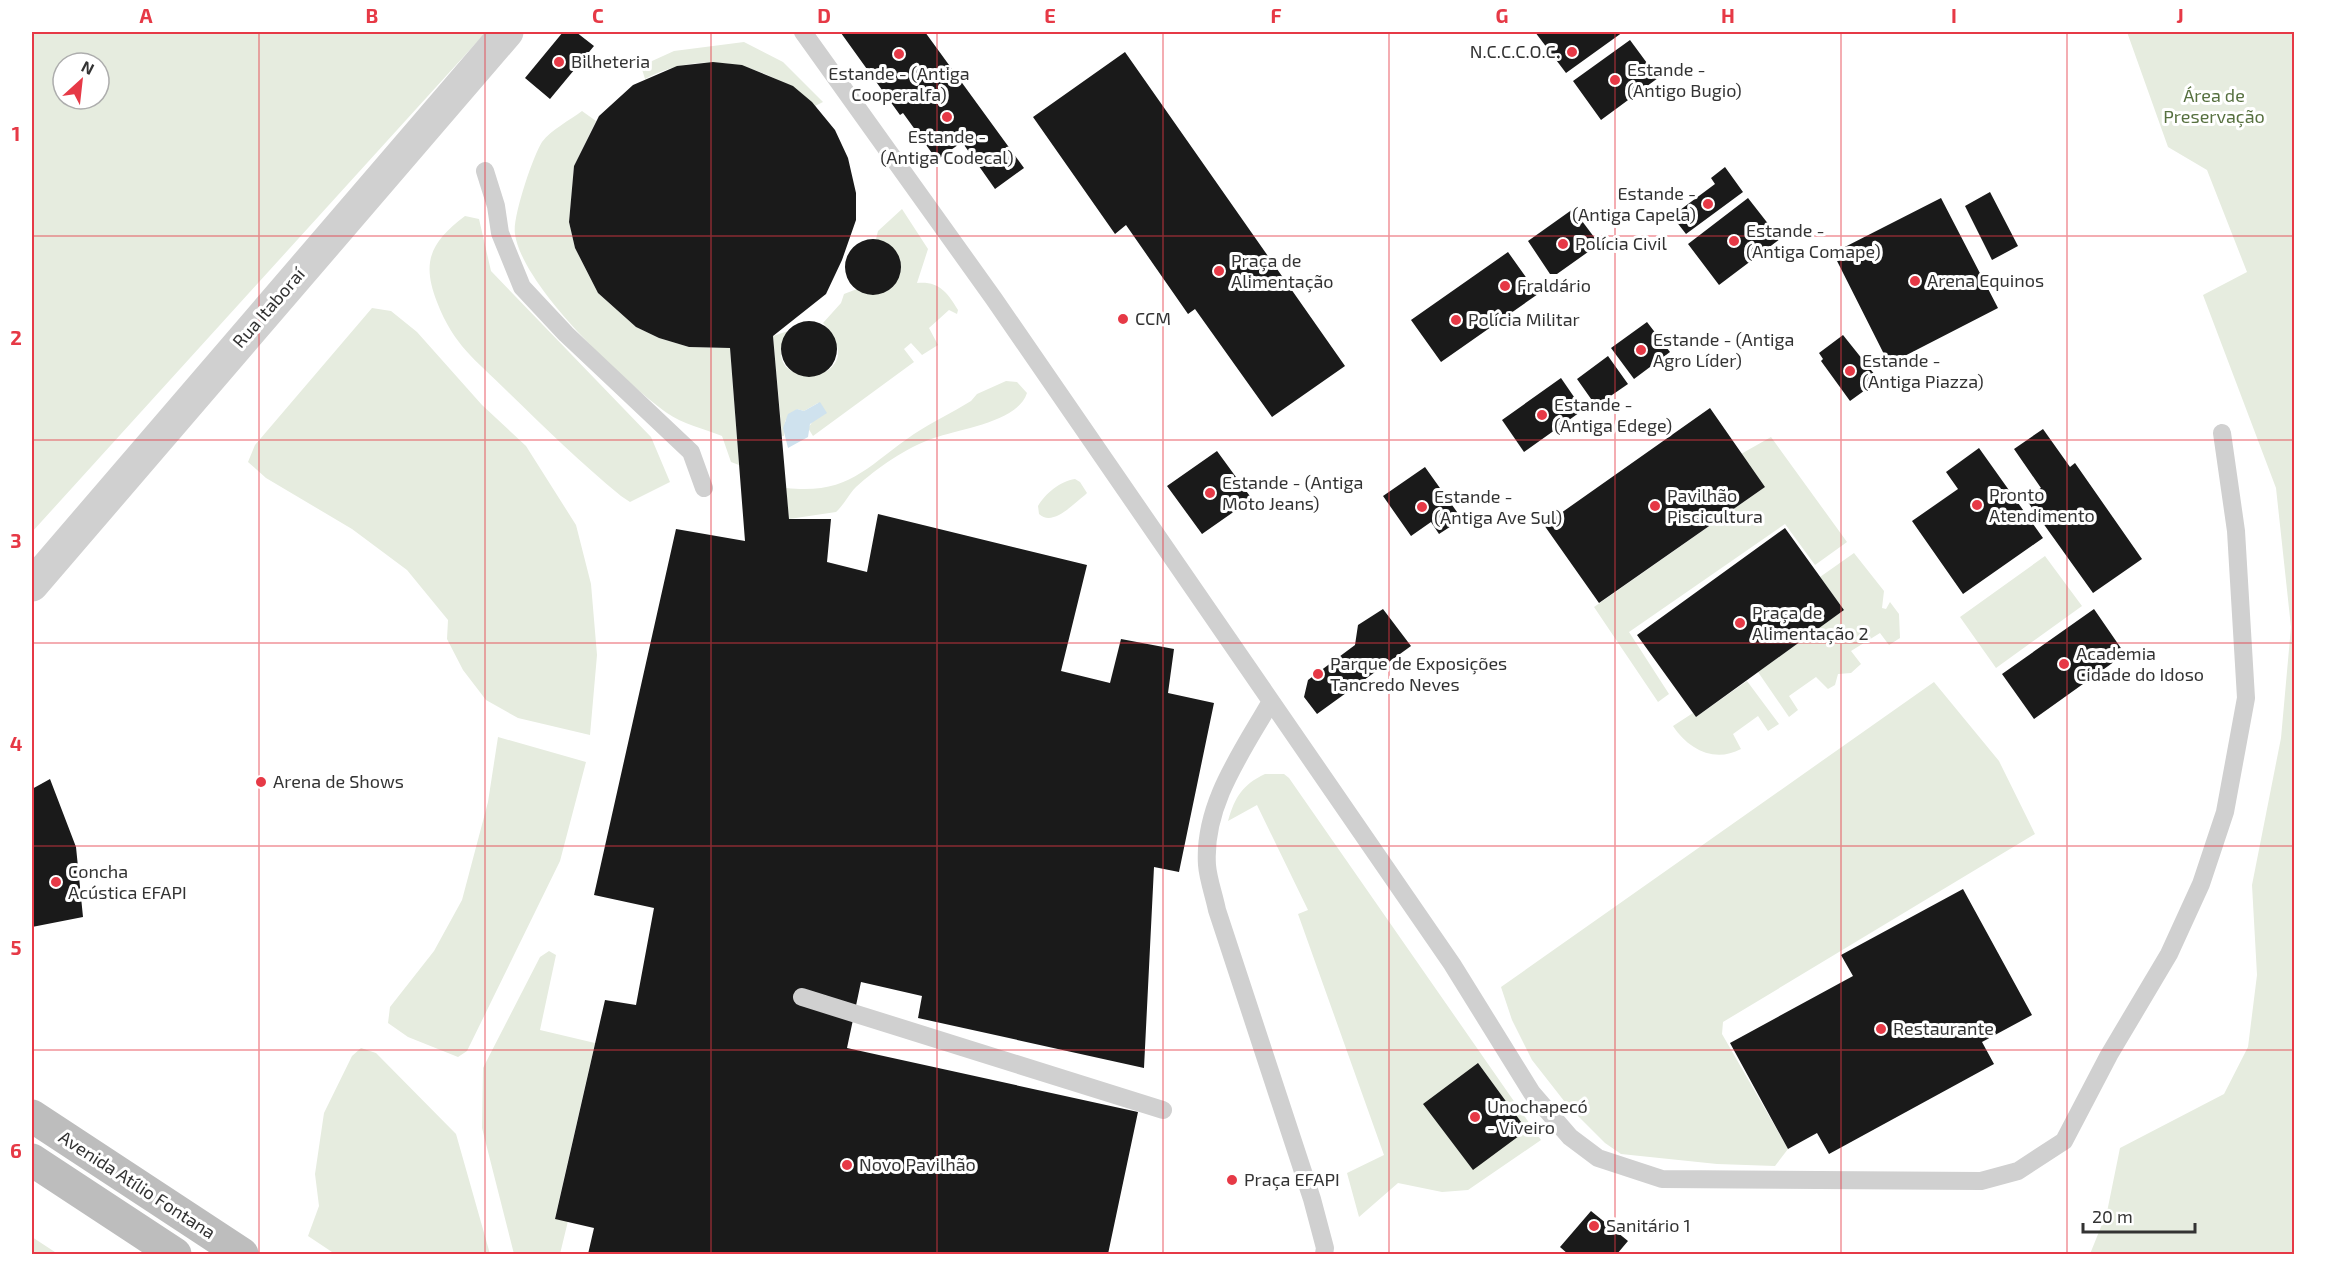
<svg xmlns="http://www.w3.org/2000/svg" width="2326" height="1286" font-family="'Exo 2',sans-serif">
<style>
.green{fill:#e6ecdf;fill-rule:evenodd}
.water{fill:#cfe2ee}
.building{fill:#1a1a1a}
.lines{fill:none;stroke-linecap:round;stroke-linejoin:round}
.service{stroke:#d0d0d0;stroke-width:18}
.tertiary{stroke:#d0d0d0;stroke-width:33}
.secondary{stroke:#bdbdbd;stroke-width:33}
.grid{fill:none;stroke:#e63946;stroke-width:1.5;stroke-opacity:0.55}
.poi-dot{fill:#e63946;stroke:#fff;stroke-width:2}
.labels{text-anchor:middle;stroke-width:6;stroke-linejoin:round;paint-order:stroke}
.poi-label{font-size:18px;fill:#333;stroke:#fff;text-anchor:start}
.park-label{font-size:18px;fill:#56703f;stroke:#fff}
.street-label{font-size:18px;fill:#333;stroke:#fff}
.neatline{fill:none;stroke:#e63946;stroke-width:2}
.grid-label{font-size:20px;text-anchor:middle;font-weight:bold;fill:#e63946}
</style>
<rect width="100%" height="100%" fill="#fff"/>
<path class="green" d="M32 32H486L32 532ZM63 63H99V99H63Z
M2127 32H2294V1254H2090L2107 1212 2120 1148 2224 1094 2248 1047 2257 975 2252 885 2281 738 2291 627 2276 488 2203 295 2247 272 2207 170 2168 147Z
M744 42 783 62 823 102 815 106C766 63 705 48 645 79L641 66 674 51Z
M582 111 596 121 574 166 569 222 575 248 598 293 636 327 659 338 689 347 730 348 739 465 731 462 722 436C705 429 682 424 667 413 624 382 522 286 515 234 512 218 533 156 542 142 551 130 570 120 582 111Z
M902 209 928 249 917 283C939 281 947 292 958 310L957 314 949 310 929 328 938 345 922 355 911 343 904 349 914 362 813 436 808 428 813 421 818 403 804 411 797 409 785 421 784 436H782L773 336 788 331C750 396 881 386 823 323L841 303 844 294 857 289C898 310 920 251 876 239L878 231Z
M465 216 479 219 491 271 651 437 670 482 630 502 621 496C581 463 544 427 507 391 475 359 454 346 437 302 421 261 431 242 465 216Z
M372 308 391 311 417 332 482 405 526 446 576 525 591 584 597 655 590 735 518 718 486 700 463 670 447 639 448 620 407 570 352 529 266 478 248 462 255 445Z
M1006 381 1017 382 1027 393C1018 422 959 429 934 438 907 447 877 468 856 487 848 495 844 505 836 512L789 519 786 488C849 495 866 467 914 434 932 422 952 413 971 401L977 394Z
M1771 437 1847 542 1815 565 1785 524 1629 632 1669 694 1658 702 1594 607 1765 487 1741 454Z
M1075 479 1080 482 1087 493 1085 495C1073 504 1053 527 1039 514L1038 506C1045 494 1060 481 1075 479Z
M1854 553 1884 591 1882 608 1886 609 1890 602 1899 614 1900 638 1889 645 1880 633 1851 651 1861 664 1851 673 1838 674 1835 685 1828 689 1816 677 1789 696 1798 710 1789 717 1758 672 1844 610 1820 577Z
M2045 556 2082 606 1996 668 1960 617Z
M1747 681 1779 724 1768 731 1758 716 1733 734 1741 749C1715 763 1689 750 1673 726L1693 713 1696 717Z
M1934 682 1999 761 2035 834 1723 1022 1722 1034 1788 1149 1775 1166 1717 1164 1621 1154 1605 1143 1568 1106 1532 1060 1512 1020 1501 987Z
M498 737 586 762 560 861 467 1051 458 1057 408 1037 388 1023 390 1007 434 951 462 900 488 802Z
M1265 774H1284L1289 778 1541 1140 1468 1190 1442 1192 1398 1183 1359 1217 1347 1173 1384 1155 1298 914 1308 910 1257 805 1228 821C1235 797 1242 785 1265 774Z
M549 951 556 955 540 1030 595 1043 555 1218 568 1221 560 1254H514L482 1128 483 1068 540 957Z
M361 1048 376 1053 456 1134 490 1254H335L308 1236 319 1206 315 1174 324 1113 352 1056Z
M32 1237 58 1254H32Z"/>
<path class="water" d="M820 402 827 413 810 424 808 437 788 448 783 428 788 414 797 409 804 411Z"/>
<path class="building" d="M563 32H576L594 46 550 99 525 78Z
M843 32H925L1024 168 995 189 962 142 937 160 903 113 900 115 841 33Z
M1535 32H1623L1566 73Z
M1630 40 1658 78 1601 120 1573 81Z
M1125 52 1345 366 1272 417 1195 309 1188 314 1126 225 1115 234 1033 117Z
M713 62 742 65 793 86 812 102 835 130 848 158 856 193V220L842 260 826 294 773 336 789 519H831L827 562 867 572 878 514 1087 565 1061 671 1110 683 1121 639 1174 649 1168 693 1214 703 1179 872 1154 867 1144 1068 918 1018 922 996 861 982 847 1048 1138 1112 1108 1254H588L594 1228 555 1219 605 1000 636 1005 654 908 594 895 676 529 745 541 730 348 689 347 659 338 636 327 598 293 575 248 569 222 574 166 599 116 633 85 677 66Z
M1725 167 1743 192 1686 234 1672 216 1715 184 1711 178Z
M1990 192 2018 246 1992 260 1965 206Z
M1748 198 1780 239 1719 285 1688 244Z
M1941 198 1998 308 1889 364 1833 253Z
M1573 209 1597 241 1595 247 1557 274H1550L1528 241Z
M845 267a28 28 0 1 1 56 0a28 28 0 1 1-56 0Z
M1508 252 1538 294 1441 362 1411 320Z
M781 349a28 28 0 1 1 56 0a28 28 0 1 1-56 0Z
M1647 322 1670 352 1634 379 1611 348Z
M1843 335 1879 380 1850 401 1821 361 1823 359 1819 353Z
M1608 356 1628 384 1596 406 1577 379Z
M1561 378 1583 410 1524 452 1502 420Z
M1710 408 1765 487 1599 603 1544 525Z
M2043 429 2070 467 2075 463 2142 559 2093 593 2025 498 2041 488 2014 449Z
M1979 448 2043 538 1963 594 1912 521 1958 489 1946 472Z
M1217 451 1252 499 1202 534 1167 486Z
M1425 467 1462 519 1439 534 1431 522 1411 536 1383 496Z
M1785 528 1844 610 1696 717 1637 635Z
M1383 609 1411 646 1317 714 1304 697 1308 680 1355 645 1358 625Z
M2094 609 2125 654 2034 719 2002 674Z
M50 779 76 847 83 917 32 927V789Z
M1963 889 2032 1015 1982 1042 1994 1064 1829 1154 1817 1133 1788 1149 1730 1043 1853 976 1841 955Z
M1478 1063 1527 1130 1473 1170 1423 1104Z
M1591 1211 1628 1241 1617 1254H1568L1560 1247Z"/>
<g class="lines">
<path class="service" d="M803 32 994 299 1452 964 1532 1093 1570 1137 1598 1158 1662 1179 1981 1181 2018 1171 2064 1141 2109 1055 2169 954 2201 884 2225 812 2246 698 2236 531 2222 433
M485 171 496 206 500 233 522 287 566 334 691 452 704 488
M1270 703C1242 752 1203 805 1207 865 1208 879 1214 895 1217 910L1312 1199 1325 1248 1324 1254
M802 997 1163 1110"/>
<path class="tertiary" d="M32 585 507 32"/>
<path class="secondary" d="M32 1116 242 1254
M32 1160 175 1254"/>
</g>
<path class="grid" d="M259 32V1254M485 32V1254M711 32V1254M937 32V1254M1163 32V1254M1389 32V1254M1615 32V1254M1841 32V1254M2067 32V1254M32 236H2294M32 440H2294M32 643H2294M32 846H2294M32 1050H2294"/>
<g class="poi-dot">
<circle cx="1572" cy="52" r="6"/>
<circle cx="899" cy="54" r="6"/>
<circle cx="559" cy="62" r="6"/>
<circle cx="1615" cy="80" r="6"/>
<circle cx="947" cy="117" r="6"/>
<circle cx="1708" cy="204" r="6"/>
<circle cx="1734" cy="241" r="6"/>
<circle cx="1563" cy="244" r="6"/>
<circle cx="1219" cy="271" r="6"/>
<circle cx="1915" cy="281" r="6"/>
<circle cx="1505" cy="286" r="6"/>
<circle cx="1123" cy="319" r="6"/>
<circle cx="1456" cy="320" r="6"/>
<circle cx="1641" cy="350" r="6"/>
<circle cx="1850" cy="371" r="6"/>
<circle cx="1542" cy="415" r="6"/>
<circle cx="1210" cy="493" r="6"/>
<circle cx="1977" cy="505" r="6"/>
<circle cx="1655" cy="506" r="6"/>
<circle cx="1422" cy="507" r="6"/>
<circle cx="1740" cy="623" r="6"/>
<circle cx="2064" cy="664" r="6"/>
<circle cx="1318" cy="674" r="6"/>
<circle cx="261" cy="782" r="6"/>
<circle cx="56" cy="882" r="6"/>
<circle cx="1881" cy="1029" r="6"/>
<circle cx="1475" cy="1117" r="6"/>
<circle cx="847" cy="1165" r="6"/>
<circle cx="1232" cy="1180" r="6"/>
<circle cx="1594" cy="1226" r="6"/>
</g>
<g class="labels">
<g class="poi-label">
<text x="1560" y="58" text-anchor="end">N.C.C.C.O.C.</text>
<text x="571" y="68">Bilheteria</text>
<text x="1627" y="76">Estande -<tspan x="1627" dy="21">(Antigo Bugio)</tspan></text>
<text x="899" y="80" text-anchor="middle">Estande - (Antiga<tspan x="899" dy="21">Cooperalfa)</tspan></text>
<text x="947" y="143" text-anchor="middle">Estande -<tspan x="947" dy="21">(Antiga Codecal)</tspan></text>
<text x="1696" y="200" text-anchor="end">Estande -<tspan x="1696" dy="21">(Antiga Capela)</tspan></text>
<text x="1746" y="237">Estande -<tspan x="1746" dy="21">(Antiga Comape)</tspan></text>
<text x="1575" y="250">Polícia Civil</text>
<text x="1231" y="267">Praça de<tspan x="1231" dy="21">Alimentação</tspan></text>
<text x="1927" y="287">Arena Equinos</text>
<text x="1517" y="292">Fraldário</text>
<text x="1135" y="325">CCM</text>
<text x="1468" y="326">Polícia Militar</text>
<text x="1653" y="346">Estande - (Antiga<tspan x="1653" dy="21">Agro Líder)</tspan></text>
<text x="1862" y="367">Estande -<tspan x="1862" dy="21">(Antiga Piazza)</tspan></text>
<text x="1554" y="411">Estande -<tspan x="1554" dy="21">(Antiga Edege)</tspan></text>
<text x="1222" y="489">Estande - (Antiga<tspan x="1222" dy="21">Moto Jeans)</tspan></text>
<text x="1989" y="501">Pronto<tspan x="1989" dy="21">Atendimento</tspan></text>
<text x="1667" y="502">Pavilhão<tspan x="1667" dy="21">Piscicultura</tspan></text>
<text x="1434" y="503">Estande -<tspan x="1434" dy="21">(Antiga Ave Sul)</tspan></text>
<text x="1752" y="619">Praça de<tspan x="1752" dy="21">Alimentação 2</tspan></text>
<text x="2076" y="660">Academia<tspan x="2076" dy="21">Cidade do Idoso</tspan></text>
<text x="1330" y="670">Parque de Exposições<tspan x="1330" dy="21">Tancredo Neves</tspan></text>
<text x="273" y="788">Arena de Shows</text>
<text x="68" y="878">Concha<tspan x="68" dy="21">Acústica EFAPI</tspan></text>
<text x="1893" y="1035">Restaurante</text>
<text x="1487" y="1113">Unochapecó<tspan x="1487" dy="21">- Viveiro</tspan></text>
<text x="859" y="1171">Novo Pavilhão</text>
<text x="1244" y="1186">Praça EFAPI</text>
<text x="1606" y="1232">Sanitário 1</text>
</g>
<g class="park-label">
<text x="2214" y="102">Área de<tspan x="2214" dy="21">Preservação</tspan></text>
</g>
<g class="street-label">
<text transform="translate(269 308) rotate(-49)" y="6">Rua Itaboraí</text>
<text transform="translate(137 1185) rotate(33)" y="6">Avenida Atílio Fontana</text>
</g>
</g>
<rect width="2326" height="1286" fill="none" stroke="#ffffff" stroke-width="66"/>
<g transform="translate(81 81) rotate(27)"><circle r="28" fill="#ffffff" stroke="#adadad" stroke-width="1.5"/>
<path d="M0-4.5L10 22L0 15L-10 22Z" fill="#e63946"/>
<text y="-9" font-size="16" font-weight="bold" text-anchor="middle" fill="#333333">N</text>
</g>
<path d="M2083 1223v9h112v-9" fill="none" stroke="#333333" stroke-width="3"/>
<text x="2092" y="1223" font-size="18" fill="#333333" stroke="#ffffff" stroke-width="4.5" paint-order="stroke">20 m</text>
<rect x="33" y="33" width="2260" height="1220" class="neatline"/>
<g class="grid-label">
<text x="146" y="23">A</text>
<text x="372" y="23">B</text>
<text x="598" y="23">C</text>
<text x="824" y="23">D</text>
<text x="1050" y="23">E</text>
<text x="1276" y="23">F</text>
<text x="1502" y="23">G</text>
<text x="1728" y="23">H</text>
<text x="1954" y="23">I</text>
<text x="2180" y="23">J</text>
<text x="16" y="141">1</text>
<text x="16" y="345">2</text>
<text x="16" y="548">3</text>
<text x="16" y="751">4</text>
<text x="16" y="955">5</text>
<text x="16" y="1158">6</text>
</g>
</svg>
